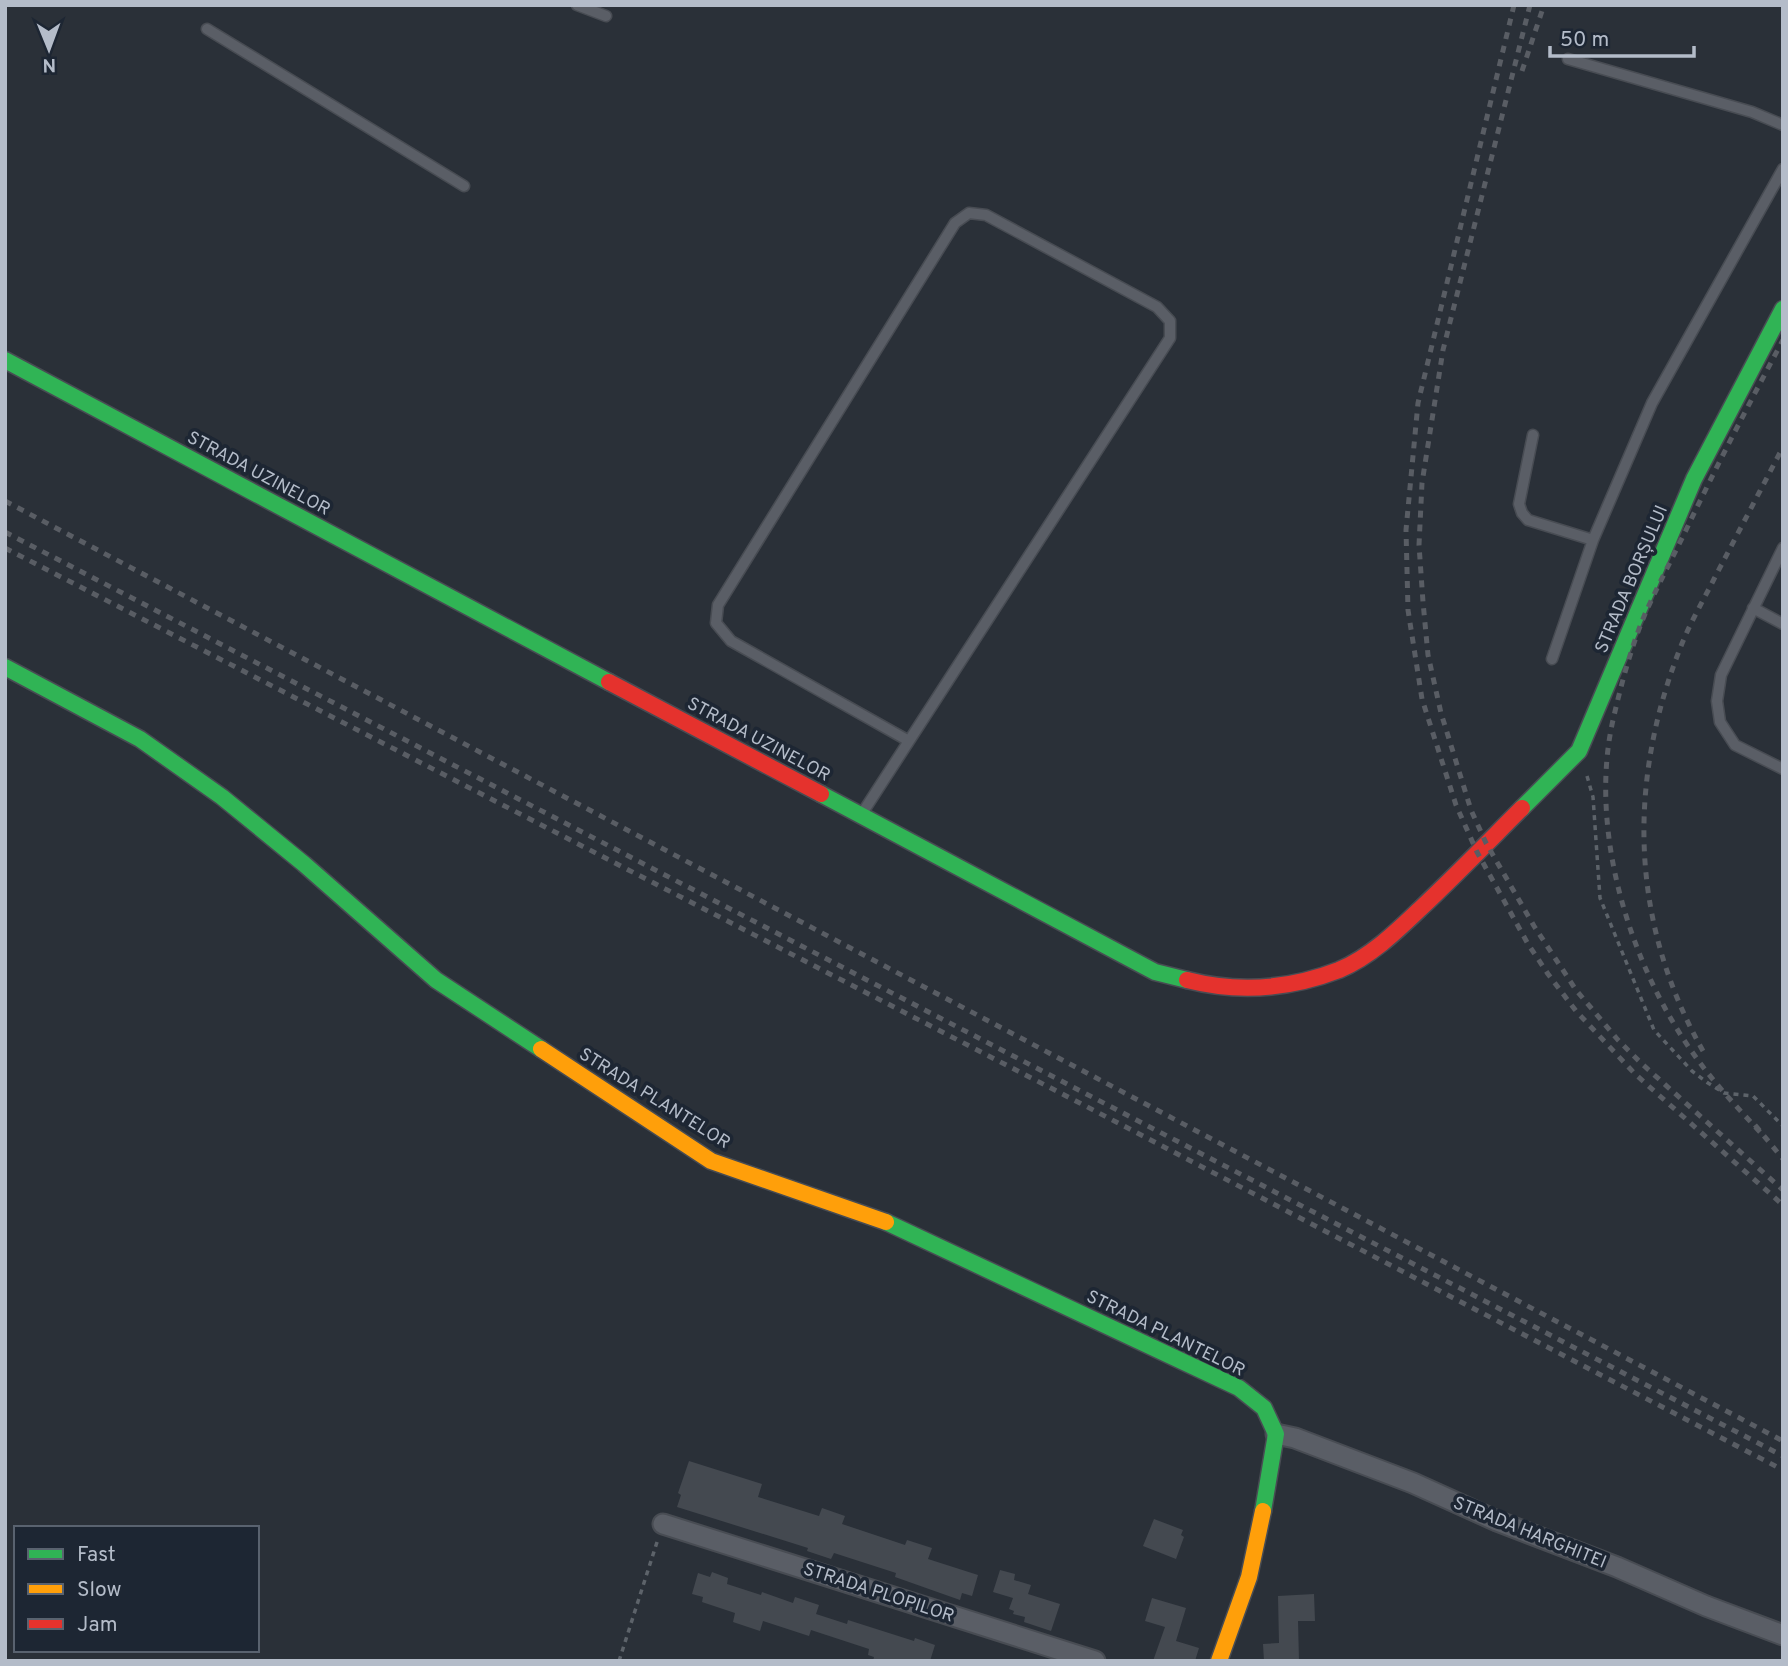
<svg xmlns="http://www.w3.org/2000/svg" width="1788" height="1666" font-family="Overpass,sans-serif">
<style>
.building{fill:#444950}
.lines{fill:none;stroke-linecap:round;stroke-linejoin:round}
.lane-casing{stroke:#484c53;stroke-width:13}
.street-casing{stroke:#484c53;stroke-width:23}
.fast-casing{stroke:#484c53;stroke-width:19}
.slow-casing{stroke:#484c53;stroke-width:19}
.jam-casing{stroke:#484c53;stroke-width:19}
.path{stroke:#5d636a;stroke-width:3.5;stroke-dasharray:5 5;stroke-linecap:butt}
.lane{stroke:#5a5e66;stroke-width:10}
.street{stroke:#5a5e66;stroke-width:19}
.fast{stroke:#30b455;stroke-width:16}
.slow{stroke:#ff9f0a;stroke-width:16}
.jam{stroke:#e5322d;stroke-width:16}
.rail{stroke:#595d64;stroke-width:5;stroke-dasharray:7 7;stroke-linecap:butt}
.labels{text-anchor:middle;stroke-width:7;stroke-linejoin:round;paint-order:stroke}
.street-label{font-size:18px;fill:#b4bcc9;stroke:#1d2633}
</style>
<rect width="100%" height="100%" fill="#2a3038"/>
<path class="building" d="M689 1461 762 1484 758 1497 819 1516 822 1508 845 1516 842 1524 905 1545 907 1540 932 1548 928 1559 978 1575 972 1596 962 1593 960 1600 895 1577 896 1573 834 1553 831 1559 807 1551 808 1548 677 1507 681 1495 678 1493Z
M1154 1519 1183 1530 1181 1535 1184 1537 1176 1559 1143 1546Z
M1000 1570 1015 1574 1014 1580 1031 1585 1028 1594 1060 1604 1051 1631 1024 1622 1025 1617 1013 1614 1014 1611 1009 1609 1013 1598 993 1592Z
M712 1572 728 1578 727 1584 761 1595 762 1592 793 1603 795 1597 819 1605 816 1614 847 1624 848 1620 914 1641 915 1638 935 1645 930 1661H873L874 1657 868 1655 869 1649 811 1630 809 1636 763 1621 760 1631 733 1622 735 1613 702 1602 703 1597 692 1594 698 1573 710 1577Z
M1314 1594 1315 1621H1298L1299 1661H1264L1263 1644 1279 1643 1278 1596Z
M1152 1598 1186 1608 1176 1641 1199 1648 1195 1661H1153L1165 1627 1145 1621Z"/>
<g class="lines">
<defs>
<path id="lane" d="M577 5 606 16
M207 29 464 186
M1568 59 1752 112 1783 125
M1533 435 1519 504 1522 513 1528 520 1593 540
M1783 548 1721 675 1717 701 1720 722 1735 745 1783 769
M1753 608 1783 624
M1552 659 1593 540 1652 403 1783 169
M863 812 1170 338V321L1157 307 986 215 969 213 955 223 718 605 716 623 731 641 909 741"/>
<path id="street" d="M1276 1434 1295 1438 1413 1483 1497 1521 1617 1567 1706 1606 1783 1635
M663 1524 1095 1661"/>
<path id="fast" d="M5 360 609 682
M5 667 140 739 222 797 304 864 436 980 541 1049
M821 794 1155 972 1187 980
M1522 808 1579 751 1694 479 1783 309
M886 1222 1239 1388 1264 1408 1276 1434 1263 1511"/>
<path id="slow" d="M541 1049 711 1161 886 1222
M1219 1661 1249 1577 1263 1511"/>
<path id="jam" d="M609 682 821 794
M1187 980C1238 993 1290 989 1339 970 1370 957 1396 932 1420 909 1455 876 1488 842 1522 808"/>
</defs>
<use href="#lane" class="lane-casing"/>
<use href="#street" class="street-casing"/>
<use href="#fast" class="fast-casing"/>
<use href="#slow" class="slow-casing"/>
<use href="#jam" class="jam-casing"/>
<path class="path" d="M1587 776 1593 797 1600 898 1654 1030 1692 1071 1708 1083 1724 1093 1753 1096 1783 1126
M619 1661 658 1539"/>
<use href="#lane" class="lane"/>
<use href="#street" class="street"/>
<use href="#fast" class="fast"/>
<use href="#slow" class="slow"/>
<use href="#jam" class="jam"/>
<path class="rail" d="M1514 5 1418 403 1406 530 1408 610 1422 699 1456 805 1477 852 1528 944 1548 974 1576 1011 1635 1074 1783 1205
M1530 5 1443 350 1422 483 1419 545 1423 602 1428 655 1441 713 1471 810 1486 843 1534 926 1576 990 1618 1040 1642 1064 1783 1190
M1522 71 1544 5
M5 501 1783 1441
M5 532 1783 1456
M5 548 1074 1100 1783 1470
M1703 1051C1630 922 1627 782 1681 646 1690 623 1703 601 1714 579 1737 535 1760 491 1783 447
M1755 1125 1783 1159
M1760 1132C1737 1107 1714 1083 1695 1056 1630 966 1588 830 1613 720 1621 685 1631 647 1645 614 1658 585 1673 557 1687 528 1717 465 1750 402 1783 340"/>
</g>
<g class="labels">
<g class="street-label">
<text transform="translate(259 473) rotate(28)" y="6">STRADA UZINELOR</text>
<text transform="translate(1631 579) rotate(-67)" y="6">STRADA BORȘULUI</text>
<text transform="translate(759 739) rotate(28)" y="6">STRADA UZINELOR</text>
<text transform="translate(655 1098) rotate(32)" y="6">STRADA PLANTELOR</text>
<text transform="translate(1166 1333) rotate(26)" y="6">STRADA PLANTELOR</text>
<text transform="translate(1530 1532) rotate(22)" y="6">STRADA HARGHITEI</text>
<text transform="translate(879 1592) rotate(18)" y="6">STRADA PLOPILOR</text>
</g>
</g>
<rect width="1788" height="1666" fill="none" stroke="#b4bcc9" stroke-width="14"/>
<rect x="14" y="1526" width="245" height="126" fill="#1d2633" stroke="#59626f" stroke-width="2"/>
<rect x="28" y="1549" width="35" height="10" fill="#30b455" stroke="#59626f" stroke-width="2"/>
<text x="77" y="1561" font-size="21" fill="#b4bcc9">Fast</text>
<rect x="28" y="1584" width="35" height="10" fill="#ff9f0a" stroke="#59626f" stroke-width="2"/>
<text x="77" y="1596" font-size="21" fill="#b4bcc9">Slow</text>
<rect x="28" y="1619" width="35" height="10" fill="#e5322d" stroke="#59626f" stroke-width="2"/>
<text x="77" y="1631" font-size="21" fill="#b4bcc9">Jam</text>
<g transform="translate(49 49) rotate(179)" stroke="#1d2633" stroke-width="5" paint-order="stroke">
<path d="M0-5L12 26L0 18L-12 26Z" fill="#b4bcc9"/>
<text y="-10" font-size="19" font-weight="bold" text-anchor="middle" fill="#b4bcc9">N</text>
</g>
<path d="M1550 46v10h144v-10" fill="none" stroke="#b4bcc9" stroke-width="3.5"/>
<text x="1560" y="46" font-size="21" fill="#b4bcc9" stroke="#1d2633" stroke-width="5" paint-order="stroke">50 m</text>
</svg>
